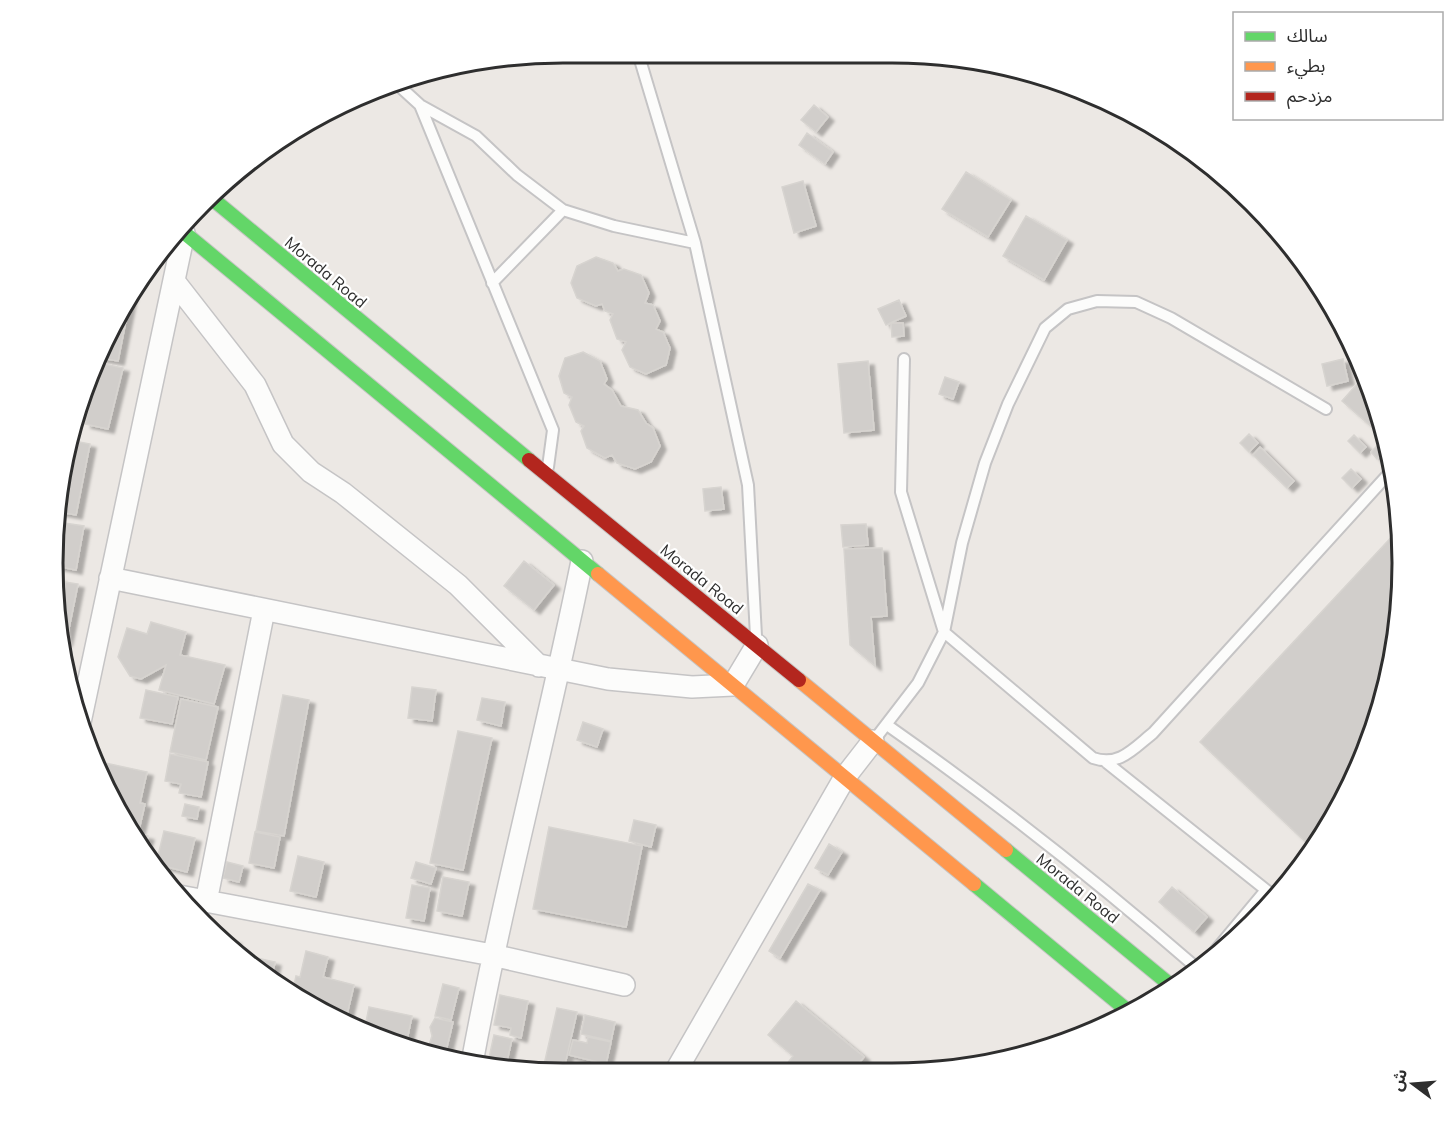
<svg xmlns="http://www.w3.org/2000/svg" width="1455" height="1126" font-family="Mulish,'Noto Sans Arabic',sans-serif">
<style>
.building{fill:#d1cecb;stroke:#d7d4d0;stroke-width:1.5;filter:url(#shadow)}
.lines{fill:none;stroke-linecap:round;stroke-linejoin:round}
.lane-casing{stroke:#c5c4c5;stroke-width:14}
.street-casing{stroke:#c5c4c5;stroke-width:24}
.fast-casing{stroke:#c6c5c4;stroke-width:16}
.slow-casing{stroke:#c6c5c4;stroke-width:16}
.jam-casing{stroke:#c6c5c4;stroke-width:16}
.lane{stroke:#fcfcfb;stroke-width:10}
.street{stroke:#fcfcfb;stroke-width:21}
.fast{stroke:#63d668;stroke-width:14}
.slow{stroke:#ff974d;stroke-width:14}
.jam{stroke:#b3261e;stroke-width:14}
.labels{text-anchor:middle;stroke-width:4.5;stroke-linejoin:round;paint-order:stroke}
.street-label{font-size:16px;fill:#2e2e2e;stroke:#fff}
.rim{fill:none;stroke:#2e2e2e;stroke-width:3}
</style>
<defs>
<filter id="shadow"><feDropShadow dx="6" dy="4" stdDeviation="1.5" flood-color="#0004"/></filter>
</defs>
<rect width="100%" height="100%" fill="#ece8e4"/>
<path class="building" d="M814 105 828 117 816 132 801 120Z
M807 133 833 152 825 164 799 145Z
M966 172 1011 200 988 237 942 209Z
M803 181 816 226 794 233 782 187Z
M1026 216 1067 240 1044 280 1003 256Z
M596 257 613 263 618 271 624 269 641 275 649 293 645 303 653 305 660 321 656 329 663 332 670 348 666 365 646 374 630 367 622 350 626 342 617 339 610 320 613 314 605 311 602 304 596 306 577 298 571 283 577 266Z
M131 295 118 361 100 358 121 308Z
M899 300 906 316 886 325 878 309Z
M891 323H903L904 336 892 337Z
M583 352 600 361 607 379 604 384 612 390 621 406 638 410 646 423 653 428 660 446 651 462 635 469 617 463 612 455 605 458 587 448 581 431 584 426 576 422 569 405 572 397 564 393 559 376 565 358Z
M1343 359 1348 381 1327 386 1322 364Z
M868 361 874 430 844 433 838 364Z
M99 363 123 368 108 429 85 424Z
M1366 374 1381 423 1375 430 1342 401Z
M945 377 959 382 953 399 939 394Z
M72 427 69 440 90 444 76 515 59 512 70 431Z
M1249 434 1258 443 1249 452 1240 443Z
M1354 435 1366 447 1360 453 1348 441Z
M1377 446 1384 452 1377 459 1371 452Z
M1260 447 1294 481 1287 488 1253 455Z
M1351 469 1361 479 1352 488 1342 478Z
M721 487 724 509 705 511 703 489Z
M64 523 84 526 76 570 56 566Z
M866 524 868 545 843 547 841 525Z
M1399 529 1402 563 1393 663 1364 759 1314 850 1200 742Z
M882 548 887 616 871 617 875 666 850 645 844 549Z
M524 561 554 585 534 610 504 586Z
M55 578 61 579 58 594Z
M65 582 78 584 66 643 60 607Z
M151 622 186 632 180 655 225 665 214 704 159 690 166 665 141 679 130 676 118 657 127 628 147 634Z
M412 687 436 690 432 721 408 718Z
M146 690 178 697 172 724 140 718Z
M283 695 309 700 284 836 256 831Z
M482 698 505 702 501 726 477 720Z
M181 699 218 707 206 760 170 752Z
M583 722 603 729 597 747 577 740Z
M458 731 492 738 463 870 430 863Z
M170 754 208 762 201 797 179 793 181 784 165 781Z
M96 761 147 772 140 803 145 804 138 834 148 836 145 846 137 844Z
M185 804 199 807 197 819 182 816Z
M634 820 656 825 651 847 629 841Z
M549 827 642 846 626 927 533 909Z
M164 831 195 838 187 872 156 864Z
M255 832 280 837 274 868 249 863Z
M829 844 842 852 828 875 815 868Z
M298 856 324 862 316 897 290 891Z
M227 862 243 866 239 882 223 878Z
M416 862 436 868 431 884 411 878Z
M443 877 469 882 462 916 437 911Z
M808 884 820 890 780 958 769 951Z
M412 885 430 888 424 921 406 918Z
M1172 887 1207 917 1194 932 1159 902Z
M217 936 235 940 233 949Z
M306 951 328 957 323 977 354 985 345 1023 292 994 296 976 300 977Z
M239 954 275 962 271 981Z
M443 984 459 988 451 1020 435 1016Z
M500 995 528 1001 521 1038 510 1035 511 1028 494 1025Z
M796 1001 864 1057 854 1069H783L793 1056 768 1035Z
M369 1007 412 1016 406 1045 364 1032Z
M557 1008 577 1012 564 1069H543Z
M585 1015 615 1022 611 1041 581 1034Z
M435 1018 453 1022 445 1055 427 1051 432 1036 430 1027Z
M494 1035 512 1039 507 1061 522 1065 521 1069 487 1067Z
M588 1037 611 1042 606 1064 569 1055 573 1040 587 1043Z"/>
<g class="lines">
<defs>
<path id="lane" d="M638 53 695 243 748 485 756 636
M397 84 420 105 476 136 517 175 563 210 614 226 695 243
M420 105 553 430 548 467
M492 283 563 210
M904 359 901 492 944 632 1093 758C1119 767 1133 749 1153 733L1393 469
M887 725C995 801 1098 882 1198 969
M875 739 918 683 944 632 962 543 985 463 1008 404 1045 328 1068 309 1097 301 1136 302 1171 318 1326 409
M1106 762 1275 897
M1206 962 1266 890"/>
<path id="street" d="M174 281 255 385 283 444 311 472 343 493 458 585 539 666
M110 578 608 679 692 687 733 685 757 645
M79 727 184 233
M179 896 492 955 624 985
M206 902 264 610
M472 1063C503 894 548 729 582 561
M677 1069 845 777 873 741"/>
<path id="fast" d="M209 196 529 460
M181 230 598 574
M1006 850 1174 988
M974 884 1128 1011"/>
<path id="slow" d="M598 574 974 884
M799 680 1006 850"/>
<path id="jam" d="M529 460 799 680"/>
</defs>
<use href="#lane" class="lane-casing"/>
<use href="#street" class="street-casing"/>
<use href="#fast" class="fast-casing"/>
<use href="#slow" class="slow-casing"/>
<use href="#jam" class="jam-casing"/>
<use href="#lane" class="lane"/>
<use href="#street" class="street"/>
<use href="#fast" class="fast"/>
<use href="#slow" class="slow"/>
<use href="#jam" class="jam"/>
</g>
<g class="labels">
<g class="street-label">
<text transform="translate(326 272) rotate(40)" y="6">Morada Road</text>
<text transform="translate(702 579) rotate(39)" y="6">Morada Road</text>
<text transform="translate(1078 888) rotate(39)" y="6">Morada Road</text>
</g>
</g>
<path d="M0 0H1455V1126H0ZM563 63H892A500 500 0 0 1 1392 563V563A500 500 0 0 1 892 1063H563A500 500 0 0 1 63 563V563A500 500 0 0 1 563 63Z" fill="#fff" fill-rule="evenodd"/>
<path class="rim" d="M563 63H892A500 500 0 0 1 1392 563V563A500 500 0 0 1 892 1063H563A500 500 0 0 1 63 563V563A500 500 0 0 1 563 63Z"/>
<rect x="1233" y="12" width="210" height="108" fill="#ffffff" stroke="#ababab" stroke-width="1.5"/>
<rect x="1245" y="32" width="30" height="9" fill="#63d668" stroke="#ababab" stroke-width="1.5"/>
<text x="1287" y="42" font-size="18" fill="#2e2e2e">سالك</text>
<rect x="1245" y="62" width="30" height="9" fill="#ff974d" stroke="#ababab" stroke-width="1.5"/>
<text x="1287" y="72" font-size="18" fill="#2e2e2e">بطيء</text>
<rect x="1245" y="92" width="30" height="9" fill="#b3261e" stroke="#ababab" stroke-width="1.5"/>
<text x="1287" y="102" font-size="18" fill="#2e2e2e">مزدحم</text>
<g transform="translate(1413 1084) rotate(286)" stroke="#ffffff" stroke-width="4.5" paint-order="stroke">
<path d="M0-4.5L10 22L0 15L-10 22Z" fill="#2e2e2e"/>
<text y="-9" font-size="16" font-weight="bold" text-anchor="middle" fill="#2e2e2e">ش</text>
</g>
</svg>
